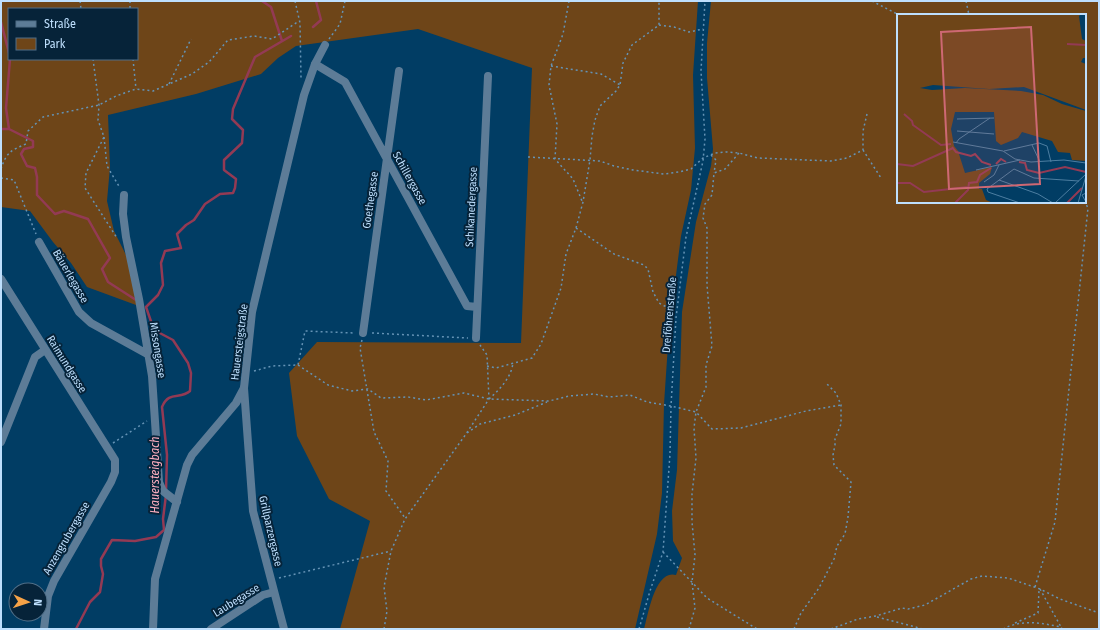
<svg xmlns="http://www.w3.org/2000/svg" width="1100" height="630" font-family="'Fira Sans Condensed',sans-serif">
<style>
.green{fill:#6e4518;fill-rule:evenodd}
.lines{fill:none;stroke-linecap:round;stroke-linejoin:round}
.stream{stroke:#933a54;stroke-width:2.5}
.path{stroke:#6593b5;stroke-width:1.5;stroke-dasharray:2 3;stroke-linecap:butt}
.minor{stroke:#5d7c97;stroke-width:8}
.tertiary{stroke:#5d7c97;stroke-width:8}
.labels{text-anchor:middle;stroke-width:4;stroke-linejoin:round;paint-order:stroke}
.street-label{font-size:11px;fill:#bedffd;stroke:#062339}
.water-label{font-size:12px;font-style:italic;fill:#faaebf;stroke:#062339}
.inset-river{fill:none;stroke:#933a54;stroke-width:2}
.inset-road{fill:none;stroke:#4d7ea1;stroke-width:1}
.view{fill:#ce6873;fill-opacity:0.15;stroke:#ce6873;stroke-width:2}
.inset-edge{fill:none;stroke:#bedffd;stroke-width:2}
</style>
<rect width="100%" height="100%" fill="#013d64"/>
<path class="green" d="M1 1H698L693 75 695 148 691 190 681 236 669 330 664 404 662 493 657 534 635 629H340L370 521 329 499 297 436 289 373 317 342 521 343 532 68 418 29 296 46 278 58 261 74 196 94 108 115 110 167 107 201 114 231 129 261 138 290 136 305 87 287 71 263 53 242 30 211 1 207ZM9 9H137V59H9Z
M711 1H1099V629H644C648 615 655 569 676 575L682 558 673 541 672 511 677 470 682 312 696 222 711 166 713 149 707 78V43ZM898 15H1085V202H898Z"/>
<g class="lines">
<path class="stream" d="M262 1 271 7 282 41
M1 22 9 53
M313 27 321 20 316 1
M1 129H9L33 141V147L24 149 21 154 27 166 35 168 37 177V195L55 214 64 211 88 219 110 258 102 269 108 282 136 300
M9 129 6 108 10 59
M166 491 167 455 162 407C169 390 180 400 190 391L191 373 188 363 173 340 154 330 146 307 158 295 163 285 161 263 165 251 181 248 177 234 186 225 194 220 205 204 220 194 233 193 235 188 236 179 224 170V160L242 143 243 130 232 119 233 109 255 57 291 36
M76 629 90 602 100 592 103 574 101 566V559L112 540 135 541 156 537 164 530 163 519 166 495"/>
<path class="path" d="M80 1 81 9
M130 1V9
M295 1 300 23 301 78
M569 1 563 34 551 66 549 85 557 124 555 159 573 179 582 201
M872 1 899 15
M966 1 969 15
M659 25 674 27 689 32 703 29
M329 39 340 24 345 1
M93 59 99 105 98 120 104 137 86 173 85 188 117 238
M133 59 136 89
M551 66 601 74 620 85
M169 84 191 39
M104 137 107 166 120 188
M863 150 881 178
M711 155 716 160 714 173
M528 157 600 161 614 166 633 170 664 174 679 172 691 169 703 158 715 153 727 152 739 153 758 158 831 161 847 158 863 150V131L867 114
M1 169C6 153 11 150 26 144L28 131 43 117 99 105 116 96 136 89 153 91 192 74 209 62 228 40 254 36 272 39 299 21
M1 178 14 180 36 234
M576 228 614 254 644 265 648 269 653 292 659 303 676 312
M372 333 468 338
M362 340 360 348 374 432 388 461 386 491 405 518
M298 365 328 385 352 391 368 389 381 398 408 397 426 400 464 393 489 399 549 401 569 396 594 394 609 397 630 395 647 402 671 406 696 412 712 429 741 428 806 411 841 405
M487 366 496 368 532 358 541 344 561 288 566 254 576 228 583 202 590 160 592 136 595 120 600 106 616 91 620 85 623 63 632 45 659 25V1
M254 371 272 366 298 365 305 331 354 333
M489 399C500 389 511 378 513 363
M467 433 480 424 515 415 547 402
M113 443 147 421
M663 552 707 598 757 629
M279 578 391 551
M1035 587 1055 522 1088 208 1085 202
M1040 589 1061 627
M877 617 923 629
M1015 623 1038 613 1039 590
M384 629 387 611 384 587 391 551 405 519 466 434 489 399 487 355 480 345
M639 629 650 591 663 552 670 454 671 406 676 318 686 237 703 161 705 139 701 71 705 1
M689 629 695 608 692 582 695 555 692 522V494L696 458 694 428 696 412 706 387V365L712 346 707 285V228L703 218 705 204 712 195 714 173 725 169 739 153
M794 629 801 613 819 588 834 559 837 546 845 534 848 517 851 482 834 465 833 455 835 445V439L841 424V405L836 393 826 383
M831 629 858 619 876 616 902 608 908 609 925 605 971 579 982 576 1008 578 1040 589 1060 599 1099 613
M1003 629C1022 619 1041 623 1061 627L1062 629"/>
<path class="minor" d="M315 64 345 82 467 306 477 307
M124 195 123 214 126 237 139 299 152 376 159 482 163 491 177 502
M39 242 79 312 91 323 149 355
M1 279 115 460V472L111 482 54 581 48 596 44 629
M363 333 399 71
M476 338 488 76
M244 388 253 511 284 629
M1 442 35 357 45 350
M211 629 263 595 274 592"/>
<path class="tertiary" d="M153 629 155 579 187 465 192 455 236 403 244 388 252 312 304 95 315 64 325 45"/>
</g>
<g class="labels">
<g class="street-label">
<text transform="translate(410 178) rotate(61)" y="4">Schillergasse</text>
<text transform="translate(370 200) rotate(-82)" y="4">Goethegasse</text>
<text transform="translate(471 207) rotate(-87)" y="4">Schikanedergasse</text>
<text transform="translate(71 276) rotate(60)" y="4">Bäuerlegasse</text>
<text transform="translate(669 315) rotate(-85)" y="4">Dreiföhrenstraße</text>
<text transform="translate(239 342) rotate(-83)" y="4">Hauersteigstraße</text>
<text transform="translate(158 350) rotate(81)" y="4">Missongasse</text>
<text transform="translate(67 364) rotate(58)" y="4">Raimundgasse</text>
<text transform="translate(271 531) rotate(77)" y="4">Grillparzergasse</text>
<text transform="translate(66 538) rotate(-60)" y="4">Anzengrubergasse</text>
<text transform="translate(236 600) rotate(-32)" y="4">Laubegasse</text>
</g>
<g class="water-label">
<text transform="translate(155 475) rotate(-90)" y="4">Hauersteigbach</text>
</g>
</g>
<g transform="translate(897 14)">
<rect width="189" height="189" fill="#013d64"/>
<path d="M0 0H184L182 2 185 25 189 27V44H186L184 48 189 50V96L127 73 92 75 36 71 23 74 35 76 68 74 124 77 146 81 165 90 189 97V147L175 146 173 139 161 138 155 127 125 118 121 124 104 131 99 127 97 98H58L54 115 57 132 61 137 68 159 95 153 93 160 82 169V175H85L89 186 96 189H0Z" fill="#6e4518"/>
<path class="inset-river" d="M170 30 189 31M7 100 15 107 16 111 44 131 54 130M55 133 59 138 74 142 78 140 85 148 94 151M122 148 128 149 130 156 142 159 168 153 189 158M0 150 16 152 56 134M99 150 104 145 109 148M0 169H13L27 178 71 173M58 189 71 176 72 169 80 168 83 161 94 154M170 189 185 174"/>
<path class="inset-road" d="M60 105 97 104M60 117 97 120M56 128 106 137 118 145 134 148 167 146 189 149M59 129 62 125 93 104M135 131 143 148M107 137 142 129 150 132 154 148M79 156 123 146M102 166 141 180 156 189M87 168 97 161 102 151M189 179 185 181 189 188M123 189 91 178 90 175 117 155 137 164 182 167M158 189 189 160M181 189 189 162"/>
<path class="view" d="M134 13 143 170 52 175 44 18Z"/>
<rect width="189" height="189" class="inset-edge"/>
</g>
<rect width="1100" height="630" fill="none" stroke="#bedffd" stroke-width="4"/>
<rect x="8" y="8" width="130" height="52" fill="#062339" stroke="#506e87"/>
<rect x="16" y="21" width="20" height="6" fill="#5d7c97" stroke="#506e87"/>
<text x="44" y="28" font-size="12" fill="#bedffd">Straße</text>
<rect x="16" y="38" width="20" height="12" fill="#6e4518" stroke="#506e87"/>
<text x="44" y="48" font-size="12" fill="#bedffd">Park</text>
<g transform="translate(28 602) rotate(93)"><circle r="19" fill="#062339" stroke="#506e87"/>
<path d="M0-3L7 15L0 10L-7 15Z" fill="#f6a247"/>
<text y="-6" font-size="11" font-weight="bold" text-anchor="middle" fill="#bedffd">N</text>
</g>
</svg>
